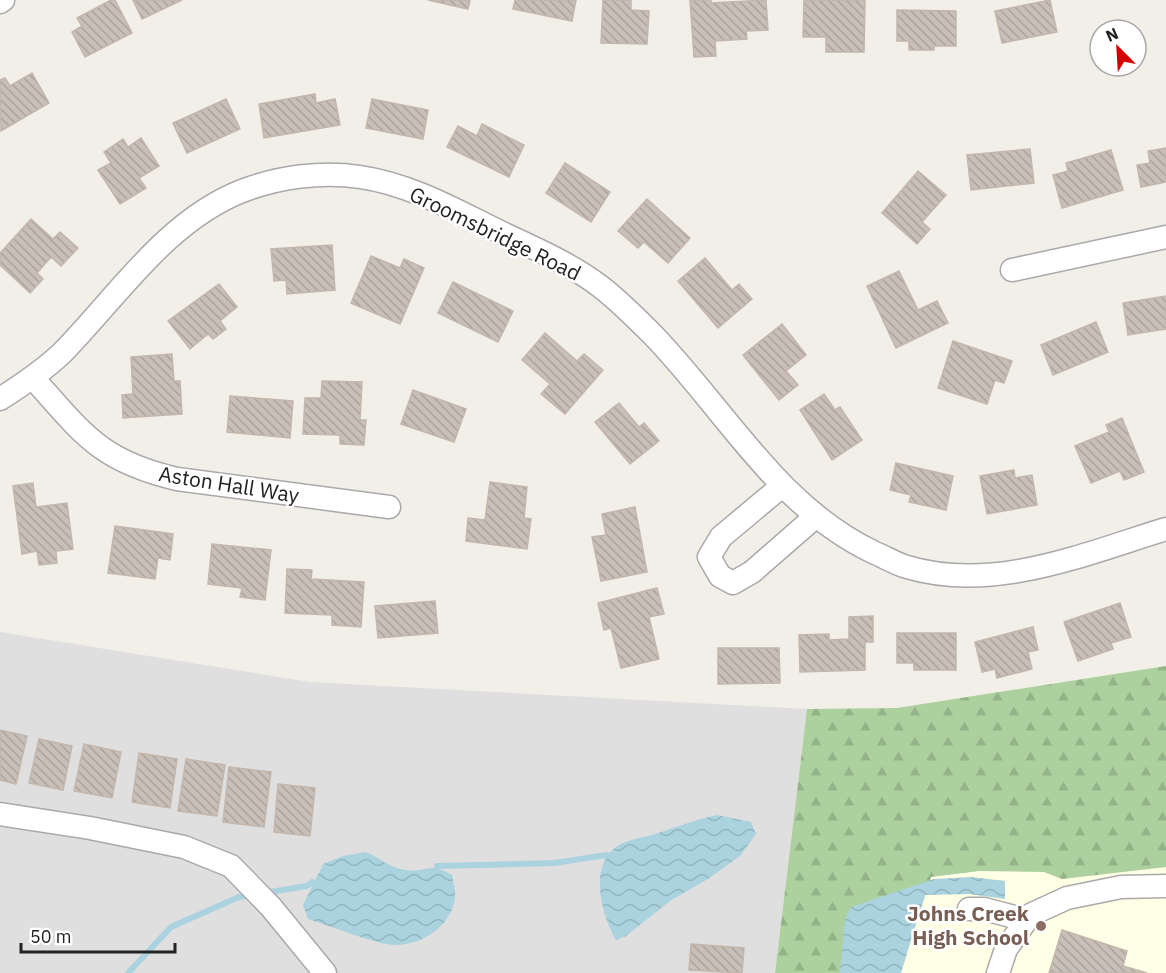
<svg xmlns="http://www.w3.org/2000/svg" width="1166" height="973" font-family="'IBM Plex Sans',sans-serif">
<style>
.residential{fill:#e0dfdf}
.education{fill:#ffffe5}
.forest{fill:url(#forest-firs)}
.water{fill:url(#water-waves)}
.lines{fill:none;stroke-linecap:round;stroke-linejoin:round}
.stream{stroke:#aad3df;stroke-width:6}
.building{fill:url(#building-back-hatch);stroke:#c4b6ab;stroke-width:1.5}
.minor-casing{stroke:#a9a9a9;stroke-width:25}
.minor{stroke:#fff;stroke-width:22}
.education-dot{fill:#8d6e63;stroke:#fff;stroke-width:2}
.labels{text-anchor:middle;stroke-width:5;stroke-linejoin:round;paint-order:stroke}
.street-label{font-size:21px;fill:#222;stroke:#fff}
.education-label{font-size:21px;font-weight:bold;fill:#785e54;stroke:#fff;text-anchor:end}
</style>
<defs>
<pattern id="forest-firs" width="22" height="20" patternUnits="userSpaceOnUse" patternTransform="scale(1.5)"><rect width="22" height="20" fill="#add19e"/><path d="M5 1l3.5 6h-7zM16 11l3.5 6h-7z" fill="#95b388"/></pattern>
<pattern id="water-waves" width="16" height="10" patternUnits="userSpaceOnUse" patternTransform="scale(1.5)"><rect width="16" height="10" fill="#aad3df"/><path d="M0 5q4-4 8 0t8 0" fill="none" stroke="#92b5bf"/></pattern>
<pattern id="building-back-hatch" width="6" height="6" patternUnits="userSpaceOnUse" patternTransform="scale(1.5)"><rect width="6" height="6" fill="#c7bfb8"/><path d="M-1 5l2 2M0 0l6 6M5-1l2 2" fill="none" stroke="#aba49e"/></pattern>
</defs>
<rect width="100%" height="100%" fill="#f2efe9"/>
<path class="residential" d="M0 632 310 682 807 709 775 973H0Z"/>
<path class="education" d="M1166 867V973H900L931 877 979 871 1044 872 1062 879Z"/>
<path class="forest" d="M1166 666V867L1062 879 1044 872 979 871 931 877 900 973H775L807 709 897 708Z"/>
<path class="water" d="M717 815 751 822 756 834 740 856 708 879 670 901 626 936 616 940C602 917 588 866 616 847 627 839 643 838 655 834 676 827 695 820 717 815Z
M366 852C380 858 390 868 406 870 428 873 428 861 452 875 453 882 456 891 455 898 451 927 421 946 393 945 375 944 328 925 308 919L303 905 323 864 343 856Z
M971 877 1005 881V899L969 894 925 895 901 973H840L845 919 851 907 934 879Z"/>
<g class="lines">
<path class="stream" d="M437 866 554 863 607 855
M264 893 307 886 312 882
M128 973 171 927 239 897 251 895"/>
</g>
<path class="building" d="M111 0H115L132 33 85 57 72 32 82 26 77 18Z
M133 0H182L142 19Z
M428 0H470L468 9Z
M515 0H576L572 21 513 9Z
M603 0H631V10L649 11 647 44 601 43Z
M690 0H711V3L766 0 768 30 746 31 747 39 715 41 716 56 694 57Z
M804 0H865L864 52H826V37H803Z
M1050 0 1057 32 1002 43 995 11Z
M897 10 956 11V46H934V50H909V41H897Z
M32 73 49 103 1 131 0 80 5 78 10 86Z
M315 94 316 103 335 99 340 125 264 138 259 104Z
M226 99 240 129 187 153 173 123Z
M372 99 428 110 423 139 366 128Z
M482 124 524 145 509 177 447 147 458 126 477 136Z
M141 138 159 166 139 178 146 188 120 204 98 170 111 163 104 152 123 139 128 147Z
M1166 148V182L1141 187 1137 165 1150 163 1148 151Z
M1030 149 1034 183 971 190 967 155Z
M1111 150 1123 190 1062 208 1053 175 1068 171 1066 163Z
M565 163 610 192 591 222 546 193Z
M918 171 946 195 922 222 930 229 917 244 882 213Z
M647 199 690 238 668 263 644 242 638 248 618 231Z
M31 219 53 239 60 232 78 248 61 266 51 257 37 273 43 279 30 293 0 265V253Z
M332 245 335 290 287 294 286 280 274 281 271 249Z
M371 256 400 268 404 259 424 268 400 324 351 303Z
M705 258 732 290 739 284 752 299 718 328 678 281Z
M899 271 918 310 937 301 948 323 896 348 867 286Z
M453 282 513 311 498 342 438 313Z
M219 284 237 307 220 321 226 329 213 339 208 334 190 349 168 321Z
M1166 296V329L1128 335 1123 303Z
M1096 322 1108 352 1053 375 1041 345Z
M782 324 806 355 786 371 798 385 779 400 743 355Z
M545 333 577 361 584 354 603 370 565 414 541 394 550 384 522 360Z
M953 341 1012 361 1004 383 995 380 987 404 938 388Z
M172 354 174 381H180L182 414 123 418 122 395 133 394 131 357Z
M322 381 362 382 360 420H366L364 445 340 444V435L303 434 305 398H321Z
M413 390 466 409 454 442 401 424Z
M824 394 835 410 840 407 862 440 832 460 800 410Z
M230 396 293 401 290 438 227 432Z
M619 403 639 427 644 423 659 441 630 464 595 422Z
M1122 418 1144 472 1124 480 1120 471 1091 483 1075 446 1109 432 1106 425Z
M896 463 953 476 946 510 909 502 911 495 890 490Z
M1014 470 1015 478 1032 475 1037 505 987 514 980 476Z
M490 482 527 487 524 518 531 519 527 549 466 541 468 518 485 520Z
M33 483 36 507 67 503 73 549 56 551 57 563 39 565 37 551 22 554 13 486Z
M635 507 647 572 601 581 592 537 606 535 602 514Z
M115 526 173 534 170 560 158 558 155 579 108 573Z
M212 544 271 550 265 600 240 597 242 588 208 584Z
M287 569 312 570 311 579 364 582 361 627 332 625V615L285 613Z
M657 588 664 614 649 617 659 659 621 668 611 628 604 630 598 603Z
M435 601 438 633 378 638 375 606Z
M1120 603 1131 637 1111 643 1113 649 1078 661 1064 622Z
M873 616V642H865V670L800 672 799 635 829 634V640L849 639V617Z
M1033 627 1038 650 1028 652 1032 669 997 678 995 669 982 672 975 642Z
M897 633H956V670H914V663H897Z
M718 648H779L780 683 718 684Z
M0 730 27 736 16 784 0 780Z
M39 739 72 746 63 790 29 783Z
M84 744 121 752 112 798 74 791Z
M139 753 177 759 170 808 132 802Z
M186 759 225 765 217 816 178 811Z
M229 767 271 772 264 827 223 822Z
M278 784 315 788 310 836 274 832Z
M1062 930 1127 951 1123 966 1147 973H1049Z
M691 944 744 948 742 973 689 970Z"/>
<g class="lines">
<defs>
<path id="minor" d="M0 2 3 0
M1012 270 1166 237
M33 378C83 434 100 461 177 479L389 507
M0 399C22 385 43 371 62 353 118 296 166 221 242 191 278 177 322 171 360 177 410 184 457 211 502 233 536 249 571 264 601 287 618 300 636 318 652 334 725 409 777 507 875 553 885 557 896 564 907 567 994 593 1084 554 1166 529
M782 486 721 537 709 557 720 576 733 583 752 572 815 517
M0 814 90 828 184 847 231 866 271 907 325 973
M969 909H984L1026 920
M998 973 1006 949 1030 915 1067 898 1121 887 1166 886"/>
</defs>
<use href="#minor" class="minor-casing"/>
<use href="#minor" class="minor"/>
</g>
<circle class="education-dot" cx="1041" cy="926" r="6"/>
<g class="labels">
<g class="street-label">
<text transform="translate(495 234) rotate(26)" y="7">Groomsbridge Road</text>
<text transform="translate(229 485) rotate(9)" y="7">Aston Hall Way</text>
</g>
<g class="education-label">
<text x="1029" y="921">Johns Creek<tspan x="1029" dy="24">High School</tspan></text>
</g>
</g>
<g transform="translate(1118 48) rotate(336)"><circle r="28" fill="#ffffff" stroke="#a7a7a7" stroke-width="1.5"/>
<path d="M0-4.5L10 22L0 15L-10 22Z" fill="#d40000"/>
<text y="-9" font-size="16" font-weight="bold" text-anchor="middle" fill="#222222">N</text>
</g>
<path d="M21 943v9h154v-9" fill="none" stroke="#222222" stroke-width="3"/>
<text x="30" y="943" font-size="18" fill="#222222" stroke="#ffffff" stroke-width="4.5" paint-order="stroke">50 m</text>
</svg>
